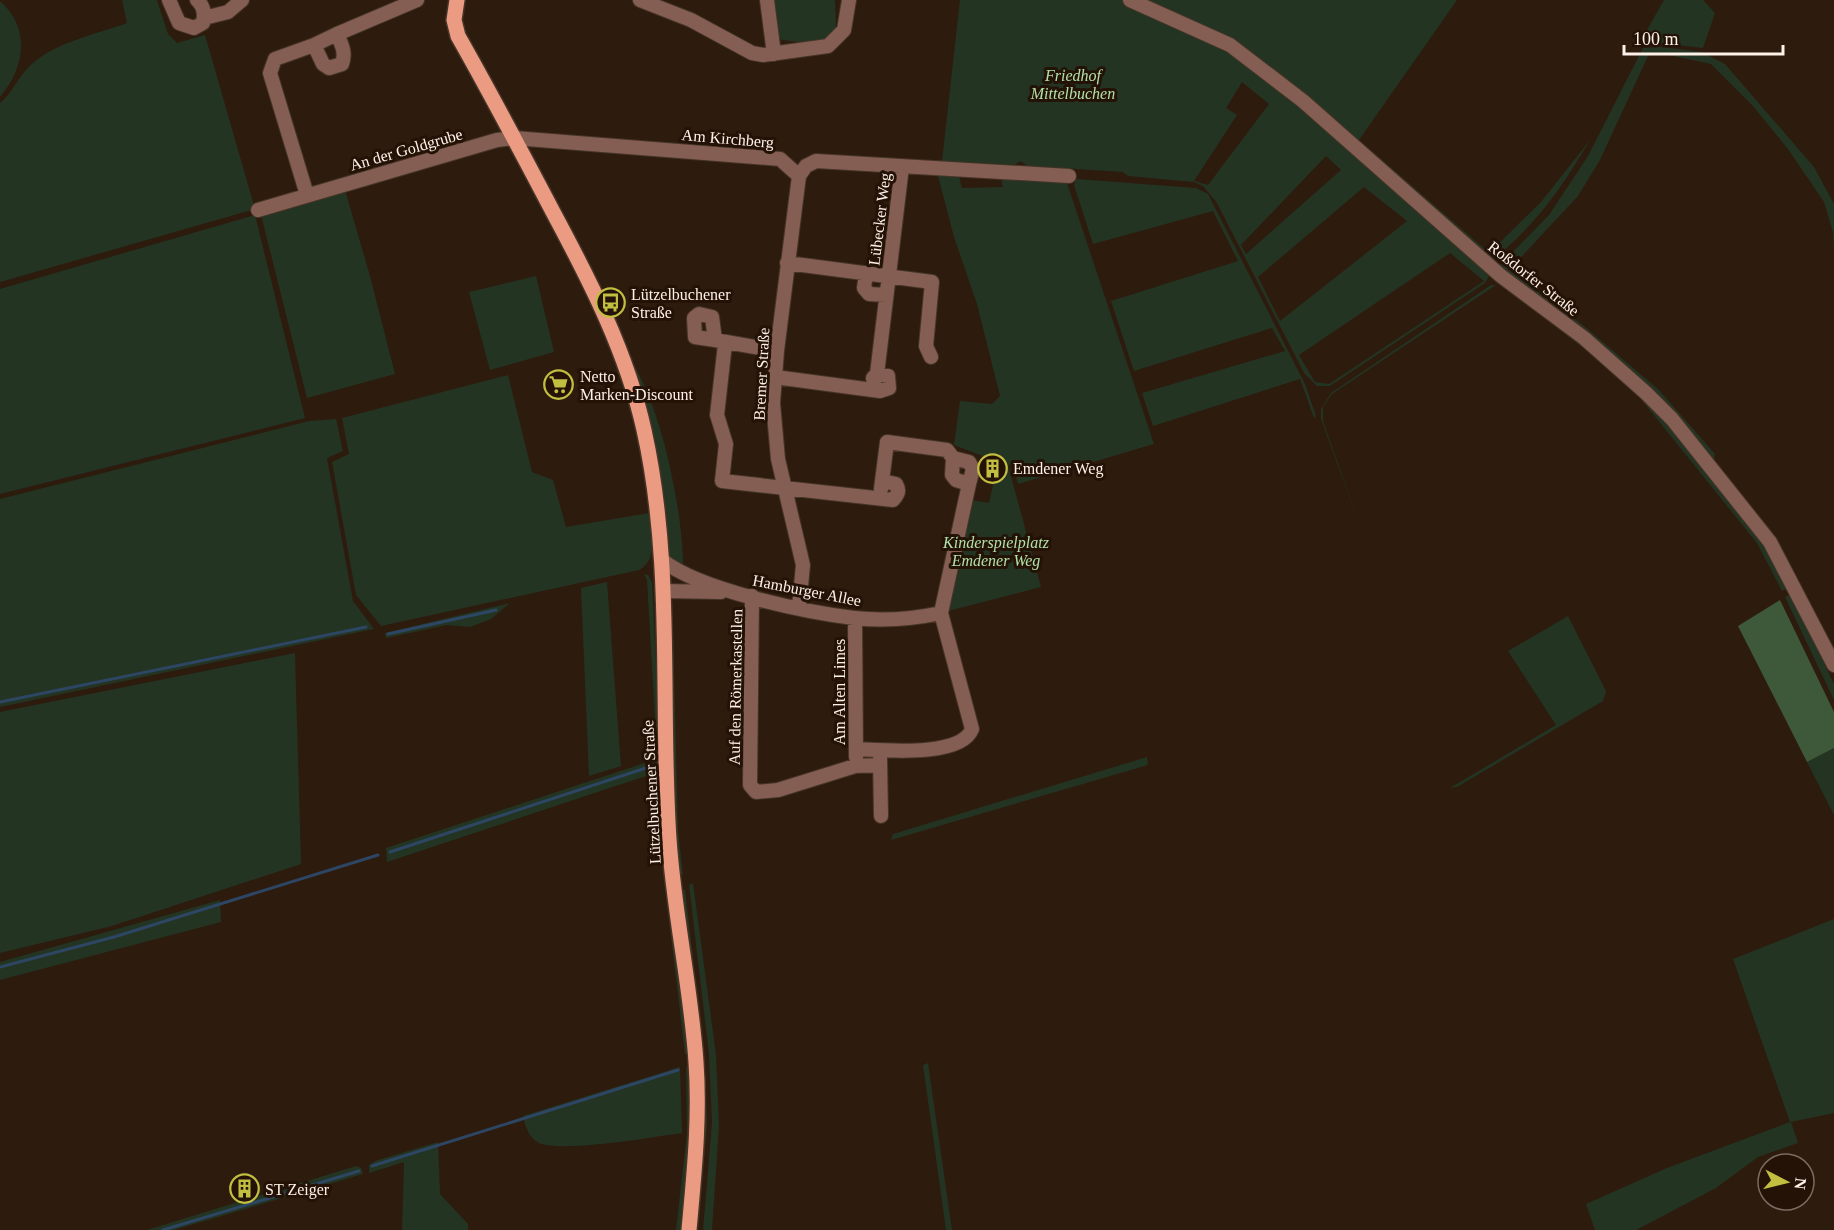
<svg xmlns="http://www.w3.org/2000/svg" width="1834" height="1230" font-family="Georgia,serif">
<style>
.green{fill:#243422;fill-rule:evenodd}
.forest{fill:#3e5939}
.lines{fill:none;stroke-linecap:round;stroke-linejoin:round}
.stream{stroke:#2d4664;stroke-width:3}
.minor-casing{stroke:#463528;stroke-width:16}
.major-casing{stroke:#463528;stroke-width:18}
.minor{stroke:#845e52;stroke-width:14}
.major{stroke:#eb9b82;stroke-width:15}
.labels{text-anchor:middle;stroke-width:6;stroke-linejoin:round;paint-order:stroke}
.park-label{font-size:16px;font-style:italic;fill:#b1e1a9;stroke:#231205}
.street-label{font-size:16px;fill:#fef1e8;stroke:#231205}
.poi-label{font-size:16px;fill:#fef1e8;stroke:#231205;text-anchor:start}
</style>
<rect width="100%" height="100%" fill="#2d1b0e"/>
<path class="green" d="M122 0H157L168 34 177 43 205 35 255 209 0 282V103C12 93 16 81 26 70 49 43 95 35 127 23Z
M770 0H835L836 25 834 35C816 46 798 42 778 39Z
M960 0H1125L1231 52 1299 105 1490 274 1485 283 1330 386H1317L1304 373 1217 203 1203 186 1194 182 1128 176 1123 172 1028 166 1020 161 1015 165 942 161ZM1242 82 1269 104 1208 185 1194 181 1237 115 1226 108ZM1326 156 1341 170 1246 254 1241 245ZM1364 187 1407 221 1280 321 1258 277ZM1450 253 1484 281 1329 384 1315 382 1299 355Z
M1135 0H1457L1359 140 1486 250 1494 248 1541 202 1590 140C1561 189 1538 222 1494 259L1488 260 1231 43Z
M1664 0H1703L1715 13 1703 48 1643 41 1644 35Z
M0 1C31 28 25 68 0 97Z
M1661 47 1702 52 1725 64 1814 167 1834 204V249L1833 232 1824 202 1788 149 1753 106 1711 64 1659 53 1648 56 1600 160 1578 196 1509 270 1584 326 1659 390 1715 454 1713 465 1675 417 1498 267 1549 215 1588 156 1643 48Z
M937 172 958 173 962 188 1003 187 1000 174 1066 180 1154 444 1018 484 1013 464 1008 465 1041 587 948 611 971 500 989 503 998 462 954 445 960 401 992 404 1000 396 977 304 954 237Z
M1076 179 1196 188 1208 194 1305 384 1316 416 1314 418 1300 379 1153 426 1142 393 1285 351 1272 328 1134 371 1111 301 1238 261 1213 211 1093 244 1074 185Z
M345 190 370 276 395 374 307 398 261 215Z
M255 215 305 418 0 494V289Z
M536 276 554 352 490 370 469 292Z
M1502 282 1642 392 1767 544 1788 588 1782 591 1757 543 1640 398 1595 357 1507 289Z
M1491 285H1496L1332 394 1323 407V421L1361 529 1321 419V409L1331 393Z
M630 360C661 402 684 516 683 569L669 560C664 491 653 426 630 360Z
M508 375 532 472 553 480 566 527 649 513C651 533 659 559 639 570L381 626 356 595 332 462 349 454 342 418Z
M336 419 343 451 327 458 353 601 374 629 0 707V499L309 421Z
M644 574 648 575 652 582 660 749 649 756 655 736V718L647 580Z
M607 582 621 766 589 776 581 588Z
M1791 594 1834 684V700L1785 597Z
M510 603 491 619 470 627 447 625 386 638 385 633Z
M1568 616 1606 691 1603 701 1457 787 1450 788 1556 725 1508 651Z
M671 630H673L678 831 683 875 679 873 675 832Z
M295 653 301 864 112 926 0 953V712Z
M1834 748V815L1807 762Z
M1147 757 1148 765 891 840 893 834Z
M660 758 661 771 387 862 386 848Z
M662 805 690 1054H685L660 844 651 807Z
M693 883 716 1055 719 1126 712 1230H703L712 1123 709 1054 689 885Z
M685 889 704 1054 707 1123 698 1230H695L694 982 682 891Z
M220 900 221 922 0 980V962Z
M1834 919V1113L1791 1122 1798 1143 1758 1157 1716 1188 1636 1230H1595L1586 1204 1667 1168 1790 1122 1733 959Z
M928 1063 952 1230H946L923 1065Z
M680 1067 682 1133C653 1137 563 1153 539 1143 529 1138 525 1126 523 1116Z
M686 1067 691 1069 693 1103 683 1230H676L687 1133Z
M438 1142 440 1194 468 1224V1230H402L404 1162 369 1173V1165L375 1161Z
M356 1166 361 1168 363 1174 174 1230H147Z"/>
<path class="forest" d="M1780 600 1834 712V748L1807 762 1738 626Z"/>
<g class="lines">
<path class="stream" d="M388 634 496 610
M0 702 366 627
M390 852 655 765
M0 967 114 937 378 855
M372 1166 678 1070
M163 1230 359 1171"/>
<defs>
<path id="minor" d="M169 0 179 23 194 28 203 23C205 14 204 6 197 0
M640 0 691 20 752 53 763 55 828 46 844 30 849 0
M767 0 774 54
M1130 0 1230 45 1303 101 1501 276 1584 338 1646 393 1672 419 1770 542 1834 665
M204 18 228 12 242 0
M337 34 417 0
M307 195 270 73 275 59 314 45 323 64 329 68 342 64C346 53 342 45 337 34L314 45
M258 210 497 140 514 138 780 159 799 176
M787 263 932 282 926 346 931 357
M866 273 864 288 869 294 886 295
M715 340 695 337 694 318 699 314 712 317 715 340 777 351
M725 344 717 415 726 444 722 481 893 500C898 494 900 491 896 484L882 481
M877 374 902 167
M775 377 880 391 889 388 888 376 877 374 873 378 875 389
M953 458 969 462 973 469 969 484 956 480 952 475Z
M881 489 887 442 947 450 953 458
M662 560C699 590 805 612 854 618 882 621 913 619 941 613
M663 591 721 592
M752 596 750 785 756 792 778 790 855 766 880 765
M799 607 803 565 778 459 773 403 777 351 799 176 806 166 816 161 1069 176
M941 613 969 484
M855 618 856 757
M856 749C882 750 961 758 972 729L941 613
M880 758 881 816"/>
<path id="major" d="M457 0 454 20 458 36C491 94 522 153 553 212 590 281 627 353 644 430 674 564 660 703 669 839 674 914 691 987 696 1062 700 1119 694 1174 689 1230"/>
</defs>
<use href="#minor" class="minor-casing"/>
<use href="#major" class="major-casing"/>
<use href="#minor" class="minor"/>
<use href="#major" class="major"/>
</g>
<defs>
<symbol id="bus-ring" viewBox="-11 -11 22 22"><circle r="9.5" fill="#231205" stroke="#c1be40" stroke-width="1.5"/><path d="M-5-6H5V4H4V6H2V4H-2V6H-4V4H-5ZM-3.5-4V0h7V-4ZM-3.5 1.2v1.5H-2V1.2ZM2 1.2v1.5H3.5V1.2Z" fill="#c1be40"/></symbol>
<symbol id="supermarket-ring" viewBox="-11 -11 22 22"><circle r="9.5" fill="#231205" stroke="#c1be40" stroke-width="1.5"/><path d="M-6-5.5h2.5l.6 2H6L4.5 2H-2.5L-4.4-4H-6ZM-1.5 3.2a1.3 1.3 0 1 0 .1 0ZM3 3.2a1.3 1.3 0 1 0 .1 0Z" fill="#c1be40"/></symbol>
<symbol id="building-ring" viewBox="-11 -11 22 22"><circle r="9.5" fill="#231205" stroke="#c1be40" stroke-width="1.5"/><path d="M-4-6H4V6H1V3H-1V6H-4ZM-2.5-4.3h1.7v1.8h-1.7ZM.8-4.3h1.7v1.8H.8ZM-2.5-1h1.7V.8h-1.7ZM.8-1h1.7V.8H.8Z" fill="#c1be40"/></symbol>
</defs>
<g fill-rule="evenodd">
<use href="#bus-ring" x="594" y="286" width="33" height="33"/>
<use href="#supermarket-ring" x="542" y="368" width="33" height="33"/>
<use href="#building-ring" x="976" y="452" width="33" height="33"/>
<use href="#building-ring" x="228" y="1172" width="33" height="33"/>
</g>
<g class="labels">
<g class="park-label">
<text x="1073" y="81">Friedhof<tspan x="1073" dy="18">Mittelbuchen</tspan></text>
<text x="996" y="548">Kinderspielplatz<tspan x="996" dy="18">Emdener Weg</tspan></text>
</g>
<g class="street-label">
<text transform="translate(728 138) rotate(5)" y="6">Am Kirchberg</text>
<text transform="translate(406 149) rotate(-16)" y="6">An der Goldgrube</text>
<text transform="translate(879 219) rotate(-83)" y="6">Lübecker Weg</text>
<text transform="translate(1534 278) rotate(38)" y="6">Roßdorfer Straße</text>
<text transform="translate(761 374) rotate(-87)" y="6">Bremer Straße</text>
<text transform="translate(807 590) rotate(11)" y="6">Hamburger Allee</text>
<text transform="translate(735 687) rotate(-89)" y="6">Auf den Römerkastellen</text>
<text transform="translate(839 692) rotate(-90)" y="6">Am Alten Limes</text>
<text transform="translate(651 792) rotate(-93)" y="6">Lützelbuchener Straße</text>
</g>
<g class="poi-label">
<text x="631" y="300">Lützelbuchener<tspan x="631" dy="18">Straße</tspan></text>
<text x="580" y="382">Netto<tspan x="580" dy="18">Marken-Discount</tspan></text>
<text x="1013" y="474">Emdener Weg</text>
<text x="265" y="1195">ST Zeiger</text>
</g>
</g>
<g transform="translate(1786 1182) rotate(97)"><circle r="28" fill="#231205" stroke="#7b6b60" stroke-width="1.5"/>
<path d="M0-4.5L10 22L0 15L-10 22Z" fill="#c1be40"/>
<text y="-9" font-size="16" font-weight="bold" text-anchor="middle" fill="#fef1e8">N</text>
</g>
<path d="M1624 45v9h159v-9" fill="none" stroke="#fef1e8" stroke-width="3"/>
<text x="1633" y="45" font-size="18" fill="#fef1e8" stroke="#231205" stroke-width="4.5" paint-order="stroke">100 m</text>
</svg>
